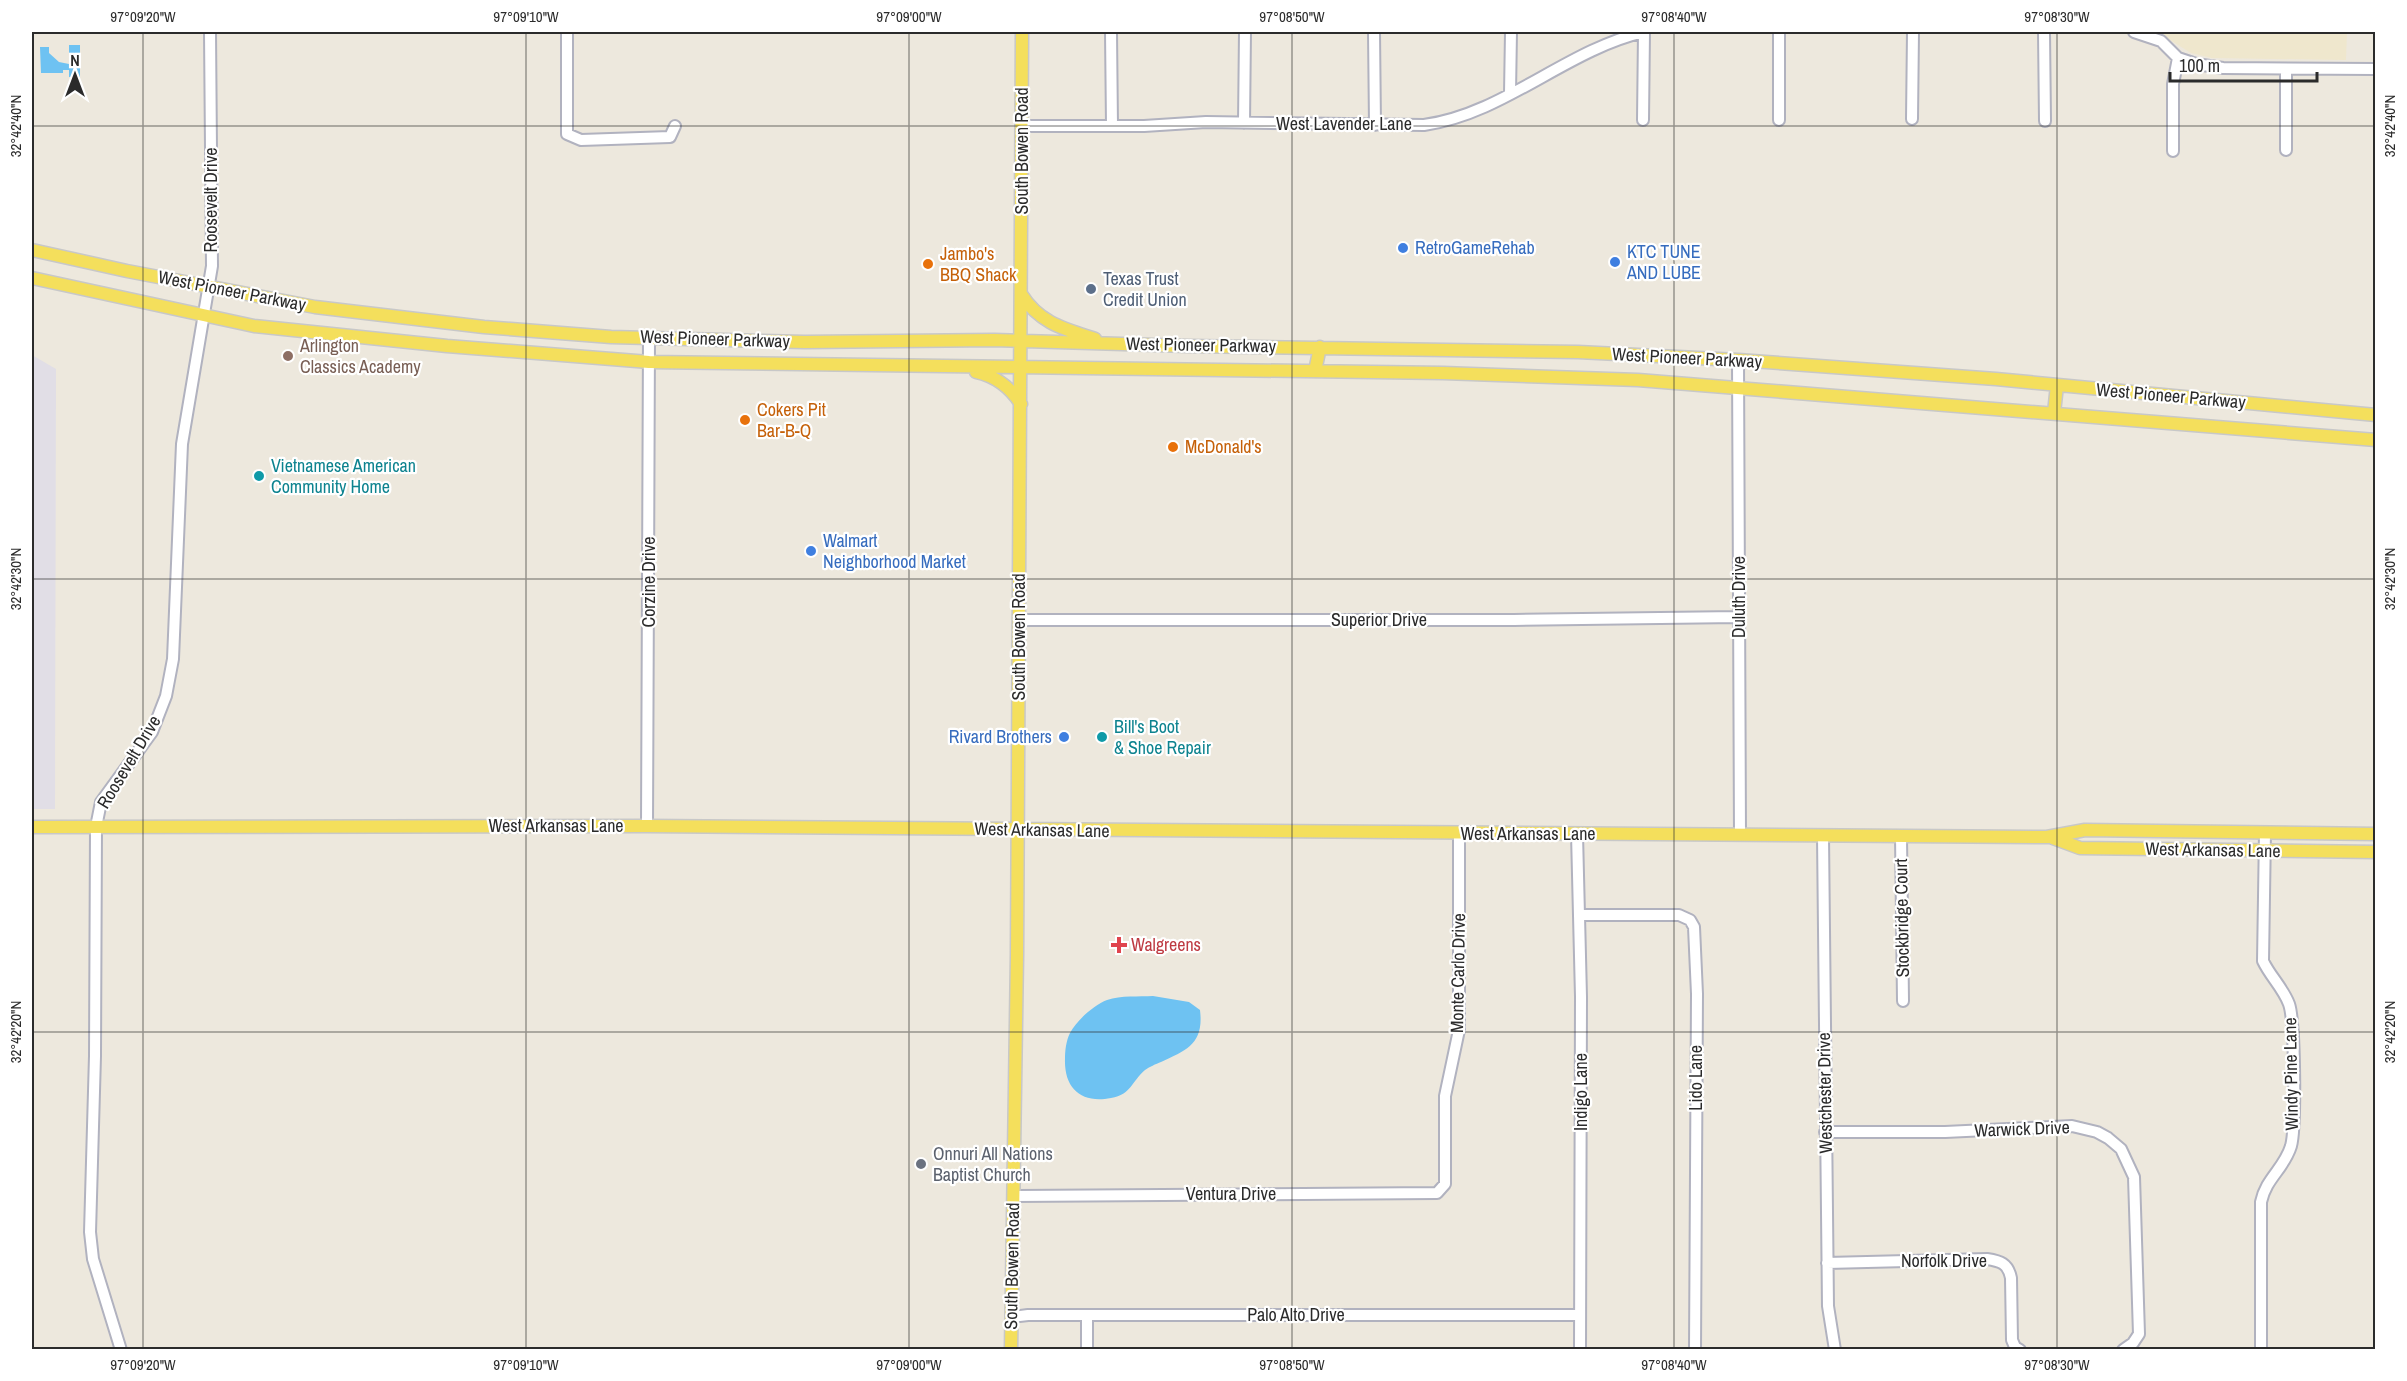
<svg xmlns="http://www.w3.org/2000/svg" width="2407" height="1381" font-family="'Archivo Narrow',sans-serif">
<style>
.industrial{fill:#e1dee6}
.education{fill:#efe7cd}
.water{fill:#6ec2f2}
.lines{fill:none;stroke-linecap:round;stroke-linejoin:round}
.minor-casing{stroke:#b1b2bf;stroke-width:14}
.major-casing{stroke:#c8c8c8;stroke-width:15}
.minor{stroke:#fff;stroke-width:10}
.major{stroke:#f4df5c;stroke-width:12}
.ticks{fill:none;stroke:#2b2b2b;stroke-width:1.5;stroke-opacity:0.45}
.shop-dot{fill:#3f7fe0;stroke:#fff;stroke-width:2}
.food-dot{fill:#e8710a;stroke:#fff;stroke-width:2}
.service-dot{fill:#5c6f8a;stroke:#fff;stroke-width:2}
.education-dot{fill:#8d6e63;stroke:#fff;stroke-width:2}
.culture-dot{fill:#0f9aa8;stroke:#fff;stroke-width:2}
.health-dot{fill:#e0444e;stroke:#fff;stroke-width:2}
.worship-dot{fill:#6b7280;stroke:#fff;stroke-width:2}
.labels{text-anchor:middle;stroke-width:4.5;stroke-linejoin:round;paint-order:stroke}
.street-label{font-size:18px;fill:#2b2b2b;stroke:#fff}
.shop-label{font-size:18px;fill:#366cbe;stroke:#fff;text-anchor:start}
.food-label{font-size:18px;fill:#c56008;stroke:#fff;text-anchor:start}
.service-label{font-size:18px;fill:#4e5e75;stroke:#fff;text-anchor:start}
.education-label{font-size:18px;fill:#785e54;stroke:#fff;text-anchor:start}
.culture-label{font-size:18px;fill:#0d838f;stroke:#fff;text-anchor:start}
.health-label{font-size:18px;fill:#be3a42;stroke:#fff;text-anchor:start}
.worship-label{font-size:18px;fill:#5b616d;stroke:#fff;text-anchor:start}
.neatline{fill:none;stroke:#2b2b2b;stroke-width:2}
.ticks-label{font-size:15px;text-anchor:middle;fill:#2b2b2b}
</style>
<rect width="100%" height="100%" fill="#ede8dd"/>
<path class="industrial" d="M32 355 56 369 55 809H32Z"/>
<path class="education" d="M2157 32H2347L2346 60 2212 58 2191 53Z"/>
<path class="water" d="M69 45H80V77H69V70H63V73H41L40 47H49V53L59 62 69 64Z
M1153 996 1189 1002 1200 1010C1204 1043 1188 1050 1161 1062 1156 1064 1149 1067 1145 1070 1131 1082 1132 1094 1111 1098 1082 1104 1064 1089 1065 1059 1065 1051 1066 1041 1070 1033 1077 1020 1094 1005 1107 1000 1121 995 1139 997 1153 996Z"/>
<g class="lines">
<defs>
<path id="minor" d="M567 32V134L581 140 670 137 675 126
M1111 32 1112 126
M1374 32 1375 125
M1779 32V120
M2044 32 2045 121
M2134 32 2161 41 2178 58 2196 64 2223 68 2376 69
M2286 69V150
M1510 93 1511 32
M1912 119 1913 32
M1643 120 1644 32
M1244 123 1245 32
M1022 126H1144L1206 122 1424 125C1504 114 1566 50 1644 32
M2173 151V84L2178 58
M1738 360 1740 835
M1019 620H1514L1738 617
M647 826 649 338
M1577 834 1581 997 1580 1350
M1823 836 1828 1306 1835 1350
M1901 836 1903 1001
M1579 915H1679L1690 920 1694 927 1697 994 1695 1350
M1825 1132H1945L2072 1126 2097 1132 2108 1138 2121 1149 2134 1177 2139 1334 2133 1343 2123 1350
M1013 1196 1437 1193 1445 1184V1096L1459 1030V833
M1827 1263 1987 1259C2000 1261 2008 1263 2011 1278L2012 1340 2015 1347 2020 1350
M1012 1317 1028 1315H1580
M121 1350 93 1259 90 1232 95 1056 96 827 101 802 152 732 166 696 173 659 182 444 212 266 210 32
M1087 1350V1315
M2261 1350V1202C2266 1178 2284 1169 2291 1146 2296 1128 2295 1021 2289 1004 2283 988 2270 976 2263 961L2265 832"/>
<path id="major" d="M32 250 127 271 315 307 484 327 611 337 805 342 994 340 1188 346 1578 352 1738 360 1996 379 2376 415
M32 278 254 326 447 346 649 362 1443 373 1638 380 2376 440
M1021 294C1039 323 1064 329 1095 339
M1315 371 1320 347
M976 372C995 376 1010 387 1021 404
M2054 413 2057 385
M32 827 647 826 2047 837 2085 830 2376 834
M2053 838 2080 848 2376 852
M1011 1350 1017 955 1022 32"/>
</defs>
<use href="#minor" class="minor-casing"/>
<use href="#major" class="major-casing"/>
<use href="#minor" class="minor"/>
<use href="#major" class="major"/>
</g>
<path class="ticks" d="M143 32V1350M526 32V1350M909 32V1350M1292 32V1350M1674 32V1350M2057 32V1350M32 126H2376M32 579H2376M32 1032H2376"/>
<g class="shop-dot">
<circle cx="1403" cy="248" r="6"/>
<circle cx="1615" cy="262" r="6"/>
<circle cx="811" cy="551" r="6"/>
<circle cx="1064" cy="737" r="6"/>
</g>
<g class="food-dot">
<circle cx="928" cy="264" r="6"/>
<circle cx="745" cy="420" r="6"/>
<circle cx="1173" cy="447" r="6"/>
</g>
<circle class="service-dot" cx="1091" cy="289" r="6"/>
<circle class="education-dot" cx="288" cy="356" r="6"/>
<g class="culture-dot">
<circle cx="259" cy="476" r="6"/>
<circle cx="1102" cy="737" r="6"/>
</g>
<path class="health-dot" d="M1116 936h6v6h6v6h-6v6h-6v-6h-6v-6h6z"/>
<circle class="worship-dot" cx="921" cy="1164" r="6"/>
<g class="labels">
<g class="street-label">
<text x="1344" y="130">West Lavender Lane</text>
<text transform="translate(1022 151) rotate(-90)" y="6">South Bowen Road</text>
<text transform="translate(211 200) rotate(-90)" y="6">Roosevelt Drive</text>
<text transform="translate(232 291) rotate(11)" y="6">West Pioneer Parkway</text>
<text transform="translate(715 339) rotate(2)" y="6">West Pioneer Parkway</text>
<text transform="translate(1201 345) rotate(1)" y="6">West Pioneer Parkway</text>
<text transform="translate(1687 358) rotate(3)" y="6">West Pioneer Parkway</text>
<text transform="translate(2171 396) rotate(5)" y="6">West Pioneer Parkway</text>
<text transform="translate(649 582) rotate(-90)" y="6">Corzine Drive</text>
<text transform="translate(1739 597) rotate(-90)" y="6">Duluth Drive</text>
<text x="1379" y="626">Superior Drive</text>
<text transform="translate(1019 637) rotate(-90)" y="6">South Bowen Road</text>
<text transform="translate(129 762) rotate(-59)" y="6">Roosevelt Drive</text>
<text x="556" y="832">West Arkansas Lane</text>
<text transform="translate(1042 830) rotate(1)" y="6">West Arkansas Lane</text>
<text x="1528" y="840">West Arkansas Lane</text>
<text transform="translate(2213 850) rotate(1)" y="6">West Arkansas Lane</text>
<text transform="translate(1902 918) rotate(-91)" y="6">Stockbridge Court</text>
<text transform="translate(1458 973) rotate(-89)" y="6">Monte Carlo Drive</text>
<text transform="translate(2291 1074) rotate(-91)" y="6">Windy Pine Lane</text>
<text transform="translate(1696 1078) rotate(-90)" y="6">Lido Lane</text>
<text transform="translate(1581 1092) rotate(-90)" y="6">Indigo Lane</text>
<text transform="translate(1825 1093) rotate(-91)" y="6">Westchester Drive</text>
<text transform="translate(2022 1129) rotate(-2)" y="6">Warwick Drive</text>
<text x="1231" y="1200">Ventura Drive</text>
<text x="1944" y="1267">Norfolk Drive</text>
<text transform="translate(1012 1266) rotate(-89)" y="6">South Bowen Road</text>
<text x="1296" y="1321">Palo Alto Drive</text>
</g>
<g class="shop-label">
<text x="1415" y="254">RetroGameRehab</text>
<text x="1627" y="258">KTC TUNE<tspan x="1627" dy="21">AND LUBE</tspan></text>
<text x="823" y="547">Walmart<tspan x="823" dy="21">Neighborhood Market</tspan></text>
<text x="1052" y="743" text-anchor="end">Rivard Brothers</text>
</g>
<g class="food-label">
<text x="940" y="260">Jambo's<tspan x="940" dy="21">BBQ Shack</tspan></text>
<text x="757" y="416">Cokers Pit<tspan x="757" dy="21">Bar-B-Q</tspan></text>
<text x="1185" y="453">McDonald's</text>
</g>
<g class="service-label">
<text x="1103" y="285">Texas Trust<tspan x="1103" dy="21">Credit Union</tspan></text>
</g>
<g class="education-label">
<text x="300" y="352">Arlington<tspan x="300" dy="21">Classics Academy</tspan></text>
</g>
<g class="culture-label">
<text x="271" y="472">Vietnamese American<tspan x="271" dy="21">Community Home</tspan></text>
<text x="1114" y="733">Bill's Boot<tspan x="1114" dy="21">&amp; Shoe Repair</tspan></text>
</g>
<g class="health-label">
<text x="1131" y="951">Walgreens</text>
</g>
<g class="worship-label">
<text x="933" y="1160">Onnuri All Nations<tspan x="933" dy="21">Baptist Church</tspan></text>
</g>
</g>
<rect width="2407" height="1381" fill="none" stroke="#ffffff" stroke-width="66"/>
<g transform="translate(75 75)" stroke="#ffffff" stroke-width="4.5" paint-order="stroke">
<path d="M0-4.5L10 22L0 15L-10 22Z" fill="#2b2b2b"/>
<text y="-9" font-size="16" font-weight="bold" text-anchor="middle" fill="#2b2b2b">N</text>
</g>
<path d="M2170 72v9h147v-9" fill="none" stroke="#2b2b2b" stroke-width="3"/>
<text x="2179" y="72" font-size="18" fill="#2b2b2b" stroke="#ffffff" stroke-width="4.5" paint-order="stroke">100 m</text>
<rect x="33" y="33" width="2341" height="1315" class="neatline"/>
<g class="ticks-label">
<text x="143" y="22">97°09'20"W</text>
<text x="526" y="22">97°09'10"W</text>
<text x="909" y="22">97°09'00"W</text>
<text x="1292" y="22">97°08'50"W</text>
<text x="1674" y="22">97°08'40"W</text>
<text x="2057" y="22">97°08'30"W</text>
<text transform="translate(16 126) rotate(-90)" y="5">32°42'40"N</text>
<text transform="translate(2390 126) rotate(-90)" y="5">32°42'40"N</text>
<text transform="translate(16 579) rotate(-90)" y="5">32°42'30"N</text>
<text transform="translate(2390 579) rotate(-90)" y="5">32°42'30"N</text>
<text transform="translate(16 1032) rotate(-90)" y="5">32°42'20"N</text>
<text transform="translate(2390 1032) rotate(-90)" y="5">32°42'20"N</text>
<text x="143" y="1370">97°09'20"W</text>
<text x="526" y="1370">97°09'10"W</text>
<text x="909" y="1370">97°09'00"W</text>
<text x="1292" y="1370">97°08'50"W</text>
<text x="1674" y="1370">97°08'40"W</text>
<text x="2057" y="1370">97°08'30"W</text>
</g>
</svg>
